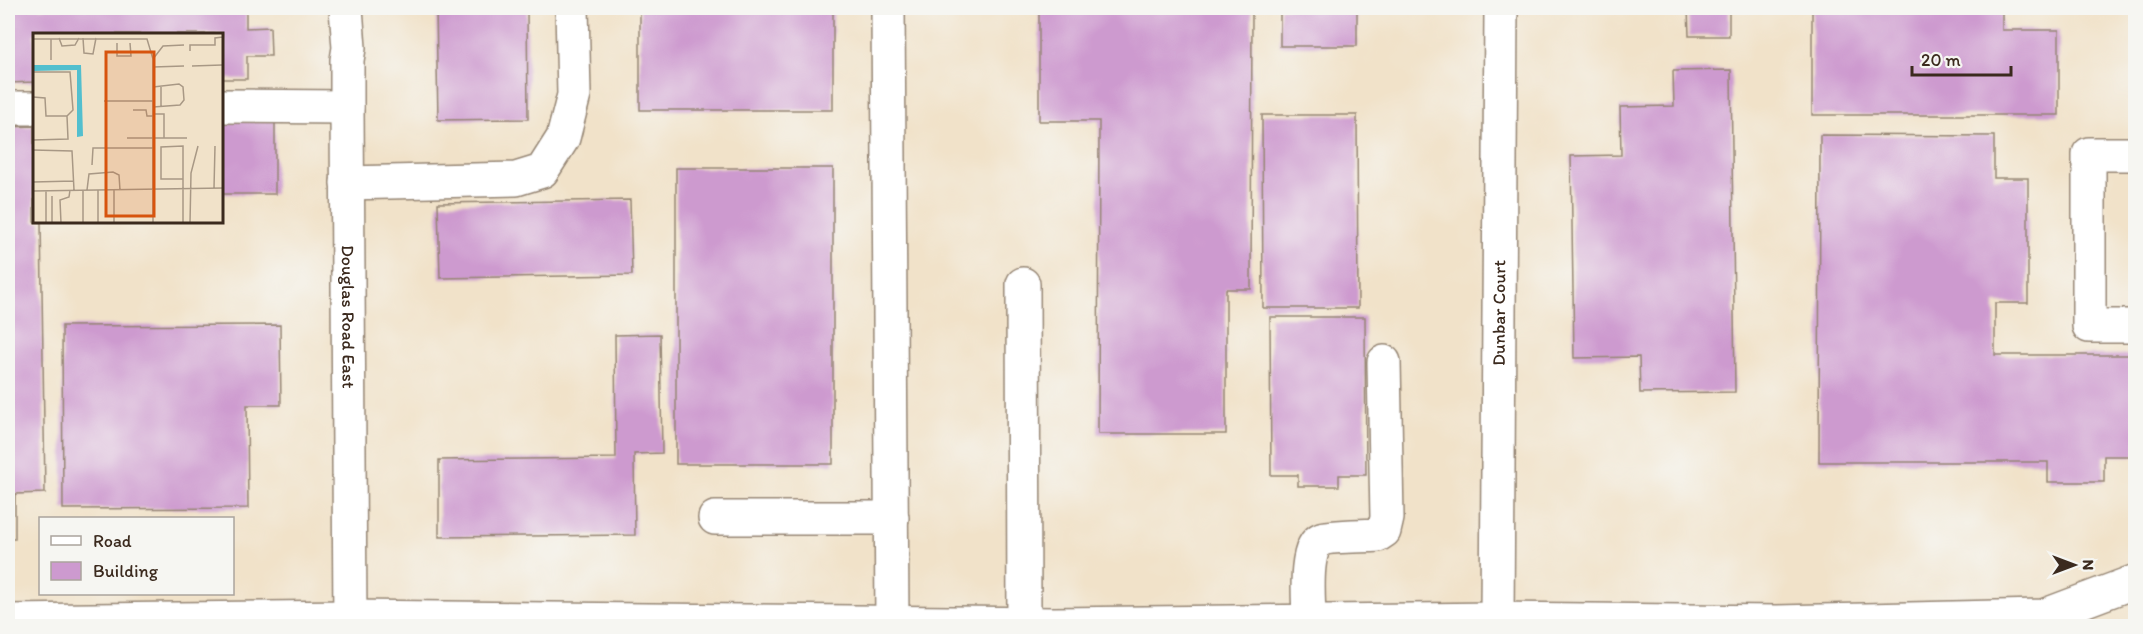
<svg xmlns="http://www.w3.org/2000/svg" width="2143" height="634" font-family="Itim,sans-serif">
<style>
.building{fill:#cd9acf}
.lines{fill:none;stroke-linecap:round;stroke-linejoin:round}
.minor-casing{stroke:#968674;stroke-width:36}
.minor{stroke:#fff;stroke-width:33}
.labels{text-anchor:middle;stroke-width:6;stroke-linejoin:round;paint-order:stroke}
.street-label{font-size:18px;fill:#3b2a1e;stroke:#f6f6f2}
.inset-road{fill:none;stroke:#a89885;stroke-width:1.5}
.view{fill:#d7540e;fill-opacity:0.15;stroke:#d7540e;stroke-width:3}
.inset-edge{fill:none;stroke:#3b2a1e;stroke-width:3}
</style>
<rect width="100%" height="100%" fill="#f6f6f2"/>
<filter id="ink" filterUnits="userSpaceOnUse"><feTurbulence type="fractalNoise" baseFrequency=".0167" numOctaves="2"/><feDisplacementMap in="SourceGraphic" scale="12" xChannelSelector="R" yChannelSelector="G"/><feConvolveMatrix kernelMatrix="1 2 1 2 8 2 1 2 1" color-interpolation-filters="sRGB"/></filter>
<filter id="wash" filterUnits="userSpaceOnUse"><feTurbulence type="fractalNoise" baseFrequency=".008" numOctaves="4" result="noise"/><feDisplacementMap in="SourceGraphic" scale="24" xChannelSelector="R" yChannelSelector="G"/><feGaussianBlur stdDeviation="1.35" result="paint"/><feColorMatrix in="noise" values="0 0 0 0 0 0 0 0 0 0 0 0 0 0 0 0 0 1.4 0 .05"/><feComposite in="paint" operator="in"/></filter>
<g filter="url(#wash)">
<rect width="100%" height="100%" fill="#f1e2c9"/>
<g id="blocks">
<path class="building" d="M8 8H246V28L270 27 271 56H247V79H222V34H34V82L8 83Z
M436 8H527L528 119 438 120Z
M640 8H833V110H640Z
M1039 8H1252L1251 289H1226V434H1098L1099 121H1039Z
M1280 8H1357V46H1280Z
M1688 8H1729V36H1689Z
M1812 8H2002V30H2059V115H1812Z
M1731 70 1735 392 1640 393 1639 357 1574 358 1571 156 1621 155 1620 107 1674 106 1673 71Z
M1262 115H1357L1358 308H1263Z
M222 117H275V194H222Z
M34 126V222H41L45 493 15 494V539H8V127Z
M1820 135 1994 136V178H2028V303H1995V355H2136V456H2104V482H2048V462H1819Z
M676 168H833V464H676Z
M630 200 632 275 440 278 438 203Z
M1270 317H1365L1366 475H1339V486H1298V475H1271Z
M280 325 281 405H247L248 508 63 509 62 326Z
M660 334 662 453 634 454 635 535 439 537V460L616 458 615 335Z"/>
</g>
</g>
<g filter="url(#ink)">
<use href="#blocks" fill-opacity="0" stroke="#968674" stroke-width="1.5"/>
<g class="lines">
<defs>
<g id="minor">
<path id="s1" d="M346 8 349 48 347 60V107L350 626"/>
<path d="M888 8 892 622"/>
<path d="M222 106 347 107"/>
<path d="M8 108H34"/>
<path d="M2136 154H2089V326H2136"/>
<path d="M347 183 516 179 542 171 563 138 574 95 572 8"/>
<path d="M1023 284 1024 626"/>
<path d="M715 518H892"/>
<path id="s2" d="M1497 619 1501 8"/>
<path d="M1309 620C1309 603 1303 547 1321 539 1329 536 1367 536 1378 535L1384 531 1387 518 1384 362"/>
<path d="M8 621 349 617 1054 624 1497 619 1777 622 2043 616 2136 581"/>
</g>
</defs>
<use href="#minor" class="minor-casing"/>
<use href="#minor" class="minor"/>
</g>
</g>
<g class="labels">
<g class="street-label">
<text dy="6" stroke="none"><textPath href="#s2" startOffset="306">Dunbar Court</textPath></text>
<text dy="6" stroke="none"><textPath href="#s1" startOffset="309">Douglas Road East</textPath></text>
</g>
</g>
<g transform="translate(33 33)">
<rect width="190" height="190" fill="#f1e2c9"/>
<path d="M0 32H48L50 103 44 104V37L0 38Z" fill="#53bfce"/>
<path class="inset-road" d="M26 5 29 13 42 12 46 5M50 5 51 20 60 21 63 5M0 6H114L120 26V190M84 10V23H98L97 10M157 18V12H182V5L190 4M120 26 130 13 151 12M18 27V6M159 33 189 32M120 34 151 33M0 39H37L40 77 34 83 35 106 0 107M128 53V74M0 64 12 65 13 83H34M71 68H120M120 74 147 72 151 67 150 54 146 51 120 54M100 77H113L114 83H120M94 105H131V81H120M131 105H154M0 117 39 118 41 157M59 132 60 115H120M0 149 41 148M181 155 182 113M190 155V0M50 157V190M54 157 56 141 80 139 86 142 87 157M65 157V190M0 158 191 155M13 158V190M19 163V190M28 190 27 167 36 164 37 157M81 190V157M150 190V113L128 114V146H150M157 190 158 140 165 113"/>
<path class="view" d="M73 19H121V183H73Z"/>
<rect width="190" height="190" class="inset-edge"/>
</g>
<rect width="2143" height="634" fill="none" stroke="#f6f6f2" stroke-width="30"/>
<rect x="39" y="517" width="195" height="78" fill="#f6f6f2" stroke="#aba49d" stroke-width="1.5"/>
<rect x="51" y="536" width="30" height="9" fill="#ffffff" stroke="#aba49d" stroke-width="1.5"/>
<text x="93" y="547" font-size="18" fill="#3b2a1e">Road</text>
<rect x="51" y="562" width="30" height="18" fill="#cd9acf" stroke="#aba49d" stroke-width="1.5"/>
<text x="93" y="577" font-size="18" fill="#3b2a1e">Building</text>
<g transform="translate(2074 565) rotate(90)" stroke="#f6f6f2" stroke-width="4.5" paint-order="stroke">
<path d="M0-4.5L10 22L0 15L-10 22Z" fill="#3b2a1e"/>
<text y="-9" font-size="16" font-weight="bold" text-anchor="middle" fill="#3b2a1e">N</text>
</g>
<path d="M1912 66v9h99v-9" fill="none" stroke="#3b2a1e" stroke-width="3"/>
<text x="1921" y="66" font-size="18" fill="#3b2a1e" stroke="#f6f6f2" stroke-width="4.5" paint-order="stroke">20 m</text>
</svg>
